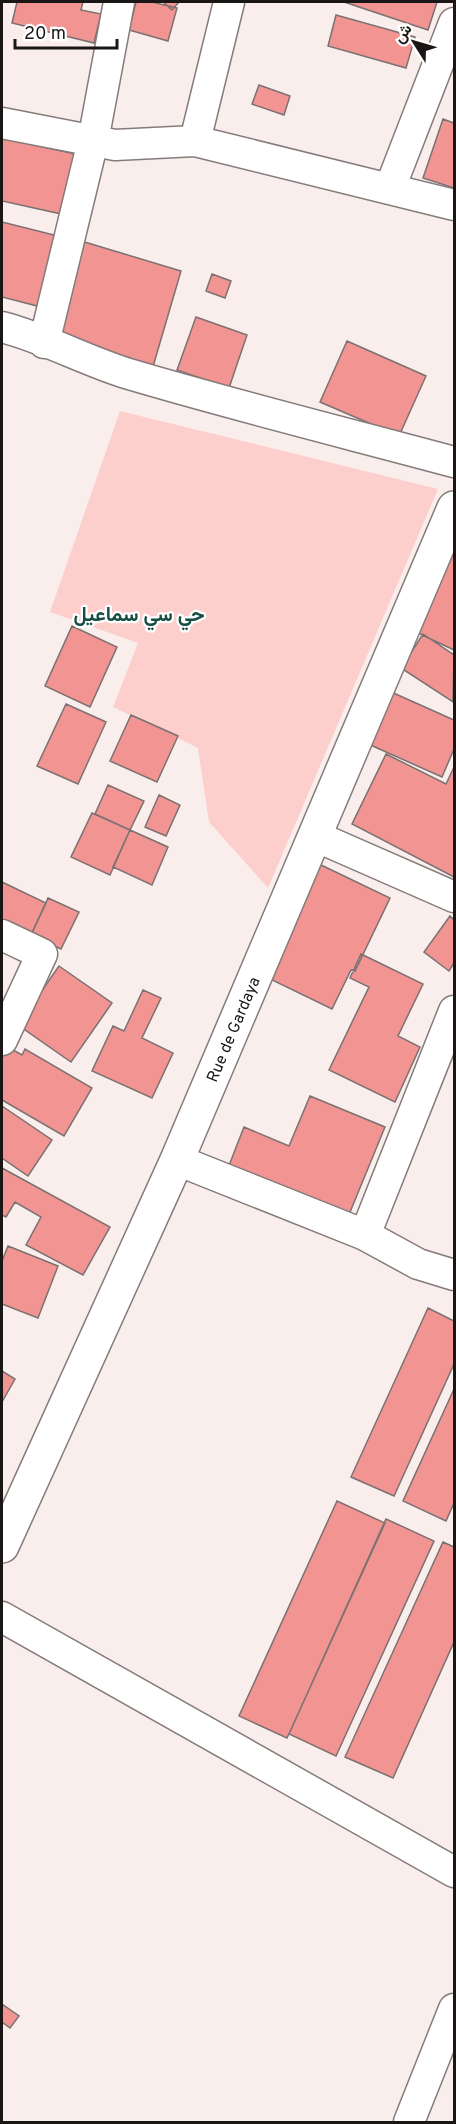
<svg xmlns="http://www.w3.org/2000/svg" width="456" height="2124" font-family="Overpass,Vazirmatn,sans-serif">
<style>
.green{fill:#fccfcd}
.building{fill:#f19492;stroke:#7b7171;stroke-width:1.5}
.lines{fill:none;stroke-linecap:round;stroke-linejoin:round}
.street-casing{stroke:#857b7a;stroke-width:33}
.secondary-casing{stroke:#857b7a;stroke-width:36}
.street{stroke:#fff;stroke-width:30}
.secondary{stroke:#fff;stroke-width:33}
.labels{text-anchor:middle;stroke-width:4.5;stroke-linejoin:round;paint-order:stroke}
.street-label{font-size:16px;fill:#191615;stroke:#fff}
.quarter-label{font-size:20px;font-weight:bold;fill:#174e44;stroke:#fff}
</style>
<rect width="100%" height="100%" fill="#faeeed"/>
<path class="green" d="M120 411 438 489 268 888 209 822 198 748 113 707 138 643 50 612Z"/>
<path class="building" d="M17 2H83L81 10 101 14 94 43 12 23Z
M136 2H152L177 8 168 41 129 30Z
M163 2H179L172 10Z
M344 2H437L428 30Z
M336 15 415 37 406 68 328 46Z
M259 85 290 96 284 115 252 104Z
M443 119 454 123V188L423 178Z
M2 138 80 155 66 215 2 201Z
M2 222 58 236 41 307 2 297Z
M78 240 181 271 152 370 51 338Z
M212 274 231 281 225 298 206 291Z
M196 317 247 335 229 388 177 370Z
M347 341 426 376 399 436 320 402Z
M454 518V650L405 627Z
M72 626 117 647 90 707 45 686Z
M423 634 454 655 453 702 401 668Z
M389 691 454 720V749L442 777 366 743Z
M66 704 106 722 78 784 37 766Z
M131 715 178 736 157 782 110 761Z
M386 754 446 784 454 767V877L352 824Z
M108 785 144 801 130 830 95 814Z
M159 795 180 805 166 836 145 827Z
M92 813 130 830 110 875 71 857Z
M130 830 168 847 152 885 113 867Z
M319 864 390 898 355 971 351 970 332 1009 268 978Z
M2 882 46 903 31 935 2 922Z
M48 898 79 912 61 949 31 935Z
M450 916 454 920V963L449 971 424 952Z
M361 954 423 984 398 1036 420 1047 395 1102 329 1070 369 987 350 978Z
M59 966 112 1003 71 1062 18 1025Z
M143 990 161 998 142 1038 173 1053 152 1098 92 1071 113 1026 124 1031Z
M4 1045 22 1055 25 1049 92 1088 64 1136 2 1100V1050Z
M310 1096 385 1127 348 1217 228 1168 244 1127 289 1146Z
M2 1106 52 1140 28 1176 2 1158Z
M2 1168 110 1227 83 1275 26 1245 41 1217 15 1202 6 1217 2 1215Z
M8 1246 58 1266 38 1318 2 1304V1261Z
M428 1308 454 1321V1364L394 1496 351 1477Z
M2 1371 15 1379 2 1402Z
M454 1389V1503L446 1521 403 1501Z
M337 1501 385 1523 287 1738 239 1716Z
M386 1519 434 1541 336 1756 289 1734Z
M443 1542 454 1547V1642L393 1778 345 1757Z
M2 2004 19 2016 10 2028 2 2022Z"/>
<g class="lines">
<defs>
<path id="street" d="M2 123 115 145 195 141 454 205
M195 141 229 2
M390 188 454 23
M2 327C45 338 86 361 129 374 237 406 346 433 454 462
M44 343 93 141 119 2
M315 836 454 897
M2 935 42 954 2 1040
M177 1160 365 1235 418 1264 454 1275
M365 1235 454 1011
M2 1617 454 1872
M409 2122 454 2009"/>
<g id="secondary">
<path id="s1" d="M2 1546 177 1160 454 508"/>
</g>
</defs>
<use href="#street" class="street-casing"/>
<use href="#secondary" class="secondary-casing"/>
<use href="#street" class="street"/>
<use href="#secondary" class="secondary"/>
</g>
<g class="labels">
<g class="street-label">
<text dy="6" stroke="none"><textPath href="#s1" startOffset="566">Rue de Gardaya</textPath></text>
</g>
<g class="quarter-label">
<text x="139" y="621">حي سي سماعيل</text>
</g>
</g>
<rect width="456" height="2124" fill="none" stroke="#191615" stroke-width="6"/>
<g transform="translate(414 42) rotate(307)" stroke="#ffffff" stroke-width="4.5" paint-order="stroke">
<path d="M0-4.5L10 22L0 15L-10 22Z" fill="#191615"/>
<text y="-9" font-size="16" font-weight="bold" text-anchor="middle" fill="#191615">ش</text>
</g>
<path d="M15 39v9h102v-9" fill="none" stroke="#191615" stroke-width="3"/>
<text x="24" y="39" font-size="18" fill="#191615" stroke="#ffffff" stroke-width="4.5" paint-order="stroke">20 m</text>
</svg>
